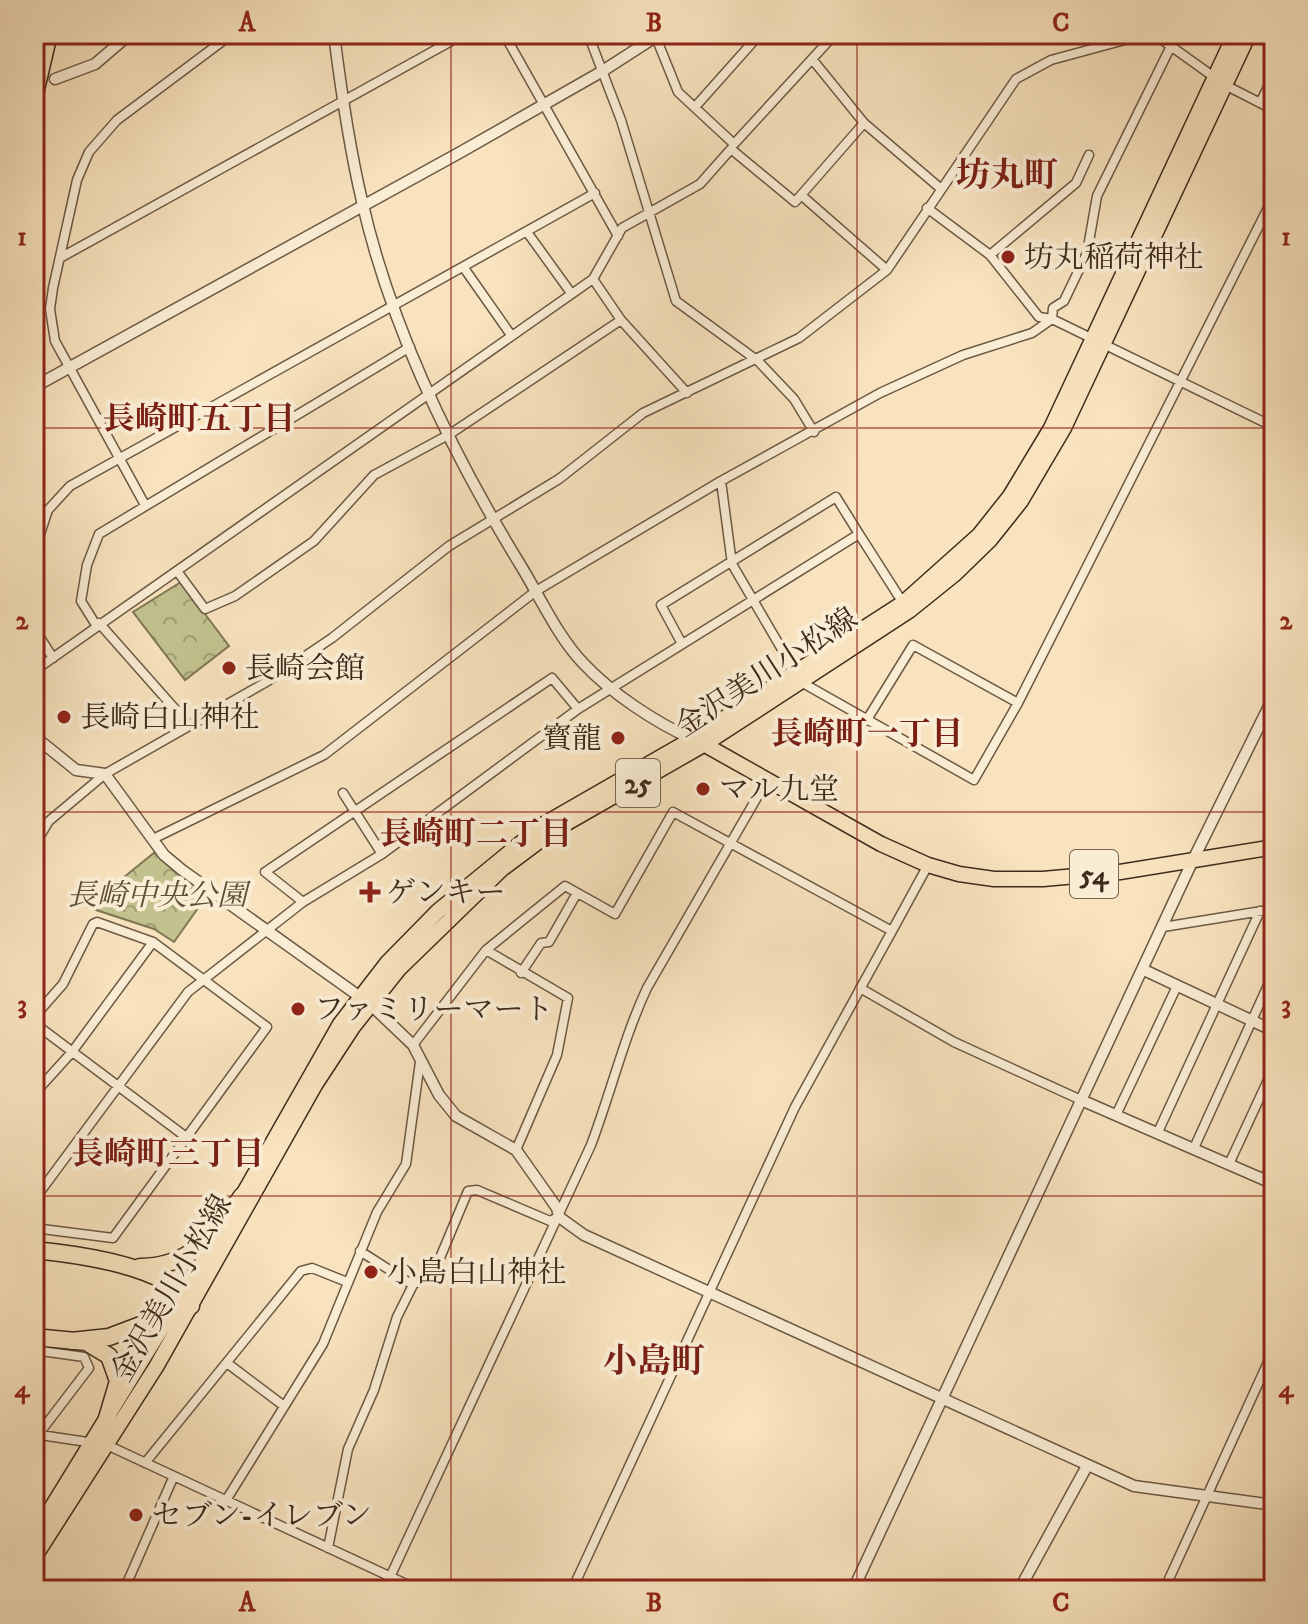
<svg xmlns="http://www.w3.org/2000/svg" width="1308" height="1624" font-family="'IM FELL DW Pica','Noto Serif JP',serif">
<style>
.park{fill:url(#park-crowns);stroke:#807654;stroke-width:2}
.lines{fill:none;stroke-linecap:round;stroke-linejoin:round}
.minor-casing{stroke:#6c5944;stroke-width:11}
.tertiary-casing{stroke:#6c5944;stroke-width:13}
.primary-casing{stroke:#3e2b1b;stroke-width:17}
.motorway-casing{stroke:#3e2b1b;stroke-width:19}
.minor{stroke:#faedd5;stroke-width:8}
.tertiary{stroke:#faedd5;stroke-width:10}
.primary{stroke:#f8e3be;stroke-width:14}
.motorway{stroke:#f8e3be;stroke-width:16}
.grid{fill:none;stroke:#8f2418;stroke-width:2;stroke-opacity:0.55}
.poi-dot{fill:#8f2418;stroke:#faedd5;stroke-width:3}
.labels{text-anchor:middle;stroke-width:8;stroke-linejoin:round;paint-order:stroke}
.shield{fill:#faedd5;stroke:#766553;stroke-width:2}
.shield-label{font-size:28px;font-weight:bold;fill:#3e2b1b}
.poi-label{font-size:30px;fill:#3e2b1b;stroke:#faedd5;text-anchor:start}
.street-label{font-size:30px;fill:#3e2b1b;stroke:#faedd5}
.park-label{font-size:30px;font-style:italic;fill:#5f5138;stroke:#faedd5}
.neighbourhood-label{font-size:32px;font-weight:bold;fill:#7a1f14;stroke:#faedd5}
.quarter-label{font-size:34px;font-weight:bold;fill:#7a1f14;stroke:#faedd5}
.neatline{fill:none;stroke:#8f2418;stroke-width:3}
.grid-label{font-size:26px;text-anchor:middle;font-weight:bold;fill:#8f2418}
</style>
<defs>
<pattern id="park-crowns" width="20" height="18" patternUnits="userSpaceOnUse" patternTransform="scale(2)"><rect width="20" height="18" fill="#c2c28e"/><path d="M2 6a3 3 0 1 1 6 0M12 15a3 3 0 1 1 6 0" fill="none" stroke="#9f9e73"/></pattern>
</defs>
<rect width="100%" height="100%" fill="#f8e3be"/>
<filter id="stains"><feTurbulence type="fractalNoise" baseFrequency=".0025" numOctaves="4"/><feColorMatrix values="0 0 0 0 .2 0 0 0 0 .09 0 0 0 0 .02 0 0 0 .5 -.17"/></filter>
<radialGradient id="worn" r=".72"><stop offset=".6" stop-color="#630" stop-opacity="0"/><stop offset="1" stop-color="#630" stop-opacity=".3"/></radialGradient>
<path class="park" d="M181 582 229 646 185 680 133 612Z
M155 852 208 894 174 942 154 929 87 907Z"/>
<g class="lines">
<defs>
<path id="minor" d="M504 34 618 236
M588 34 621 120 676 301 758 361 794 399 814 432
M1154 34 1225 85 1274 110
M655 35 678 92 734 144 835 34
M812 59 864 123 940 188
M1260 103 1274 75
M695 107 760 34
M801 195 887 270
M927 208 990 255 1039 317 1052 319 1274 427
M527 232 571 293
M990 255 1076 183 1089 155
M60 258 464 34
M464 268 511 335
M593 279 621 320 687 393
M721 481 732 564 801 682 974 780 1018 703 1274 196
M145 505 55 341 50 309 53 288 77 180 89 152 117 120 232 34
M34 552 48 510 70 486 595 193
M177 571 205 609 235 596 314 541 374 475 450 434 621 320
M99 623 190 726
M96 625 81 601 87 565 99 534 410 347
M34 628 53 658
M682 644 661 605 836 497 859 534
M34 671 593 279 622 228 700 184 731 149 795 202 864 123
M868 718 913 645 1018 703
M343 793 382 854
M153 839 324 755 536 591 721 481 880 393 963 355 1032 333 1052 319 1053 308 1064 301 1087 253 1097 196 1171 46
M34 846 49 821 105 774 268 681 332 638 449 546 559 479 643 413 799 338 887 270 1016 79 1051 60 1147 34
M303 902 265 872 552 678 578 709
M1163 927 1274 909
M486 950 568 998 557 1055 516 1150
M521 973 541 943 549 942 577 893
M860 988 954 1042 1081 1100
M34 1017 63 984 93 924 97 922 153 942 267 1027 113 1238 34 1228
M34 1023 186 1137
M413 1045 486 950 565 886 615 914 673 812 892 931 928 865
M34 1070 44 1081
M34 1094 72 1052 153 942
M1117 1113 1177 986
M1158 1132 1260 911
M1194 1148 1274 972
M1229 1164 1274 1067
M34 1200 188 992 303 902 382 854 578 709 859 534 903 603
M360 1251 413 1285
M34 1350 84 1357 89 1368 38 1435
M227 1363 284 1406
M34 1434 107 1445 419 1590
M145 1463 301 1271 312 1268 347 1282
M225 1502 323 1344 377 1212 406 1164 420 1062
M328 1548 348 1449 374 1390 397 1317 413 1285 437 1265 468 1191 477 1190 550 1221 558 1217
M124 1590 173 1478
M384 1590 591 1145C611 1092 624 1037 647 988L767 780
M572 1590 795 1107 892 931
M1164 1590 1274 1349"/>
<path id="tertiary" d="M334 34C341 90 349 146 362 201 391 329 453 455 521 566 540 597 558 637 583 663 612 694 655 722 692 739
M55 79 95 64 130 34
M34 387 459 153 601 72 660 34
M34 736 76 770 105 774 164 855 182 870 370 1004 413 1045 439 1095 456 1116 516 1150 557 1208 559 1217 584 1235 1134 1486 1274 1505
M1144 970 1274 1031
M1081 1100 1274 1184
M1265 1180 1274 1162
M853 1590 1193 860 1274 696
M1019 1590 1087 1466"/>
<path id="primary" d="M700 742 881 844 928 865 959 874 994 879H1043L1120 872 1274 847
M237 1205 340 1024 387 963 438 911 544 824 692 739 903 603 979 535 1010 496 1051 428 1235 34
M34 1536 222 1230
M34 1558 156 1367 315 1085 353 1027 399 969 502 869 553 831 705 744 909 611 955 574 990 540 1021 501 1064 428 1249 34"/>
<path id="motorway" d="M34 36V34
M34 98 49 34
M34 1250C75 1254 172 1266 191 1306L109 1337 71 1341
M140 1267C191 1267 215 1234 242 1196
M34 1337 86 1342 109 1356 118 1381 105 1425"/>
</defs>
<use href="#minor" class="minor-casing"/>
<use href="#tertiary" class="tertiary-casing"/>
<use href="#primary" class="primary-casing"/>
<use href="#motorway" class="motorway-casing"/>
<use href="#minor" class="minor"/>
<use href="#tertiary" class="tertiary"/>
<use href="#primary" class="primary"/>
<use href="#motorway" class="motorway"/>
</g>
<path class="grid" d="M451 34V1590M857 34V1590M34 428H1274M34 812H1274M34 1196H1274"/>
<g class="poi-dot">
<circle cx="1008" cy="257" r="8"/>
<circle cx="229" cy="668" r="8"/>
<circle cx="64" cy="717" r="8"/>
<circle cx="618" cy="738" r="8"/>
<circle cx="703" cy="789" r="8"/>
<path d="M366 880h8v8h8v8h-8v8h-8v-8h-8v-8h8z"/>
<circle cx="298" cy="1009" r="8"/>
<circle cx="371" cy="1272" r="8"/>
<circle cx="136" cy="1515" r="8"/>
</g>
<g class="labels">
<g class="shield">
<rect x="616" y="759" width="44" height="48" rx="6"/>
<rect x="1070" y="850" width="48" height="48" rx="6"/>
</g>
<g class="shield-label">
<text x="638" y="793">25</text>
<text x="1094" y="884">54</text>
</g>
<g class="poi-label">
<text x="1024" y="267">坊丸稲荷神社</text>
<text x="245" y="678">長崎会館</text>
<text x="80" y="727">長崎白山神社</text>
<text x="602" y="748" text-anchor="end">寳龍</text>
<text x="719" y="799">マル九堂</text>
<text x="386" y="902">ゲンキー</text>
<text x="314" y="1019">ファミリーマート</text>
<text x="387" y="1282">小島白山神社</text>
<text x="152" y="1525">セブン-イレブン</text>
</g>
<g class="street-label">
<text transform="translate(766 672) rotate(-33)" y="10">金沢美川小松線</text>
<text transform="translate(171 1288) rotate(-60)" y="10">金沢美川小松線</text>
</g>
<g class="park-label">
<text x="157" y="905">長崎中央公園</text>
</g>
<g class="neighbourhood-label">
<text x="199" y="429">長崎町五丁目</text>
<text x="867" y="744">長崎町一丁目</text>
<text x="476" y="844">長崎町二丁目</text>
<text x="168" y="1164">長崎町三丁目</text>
</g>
<g class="quarter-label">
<text x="1007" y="186">坊丸町</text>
<text x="654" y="1372">小島町</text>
</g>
</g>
<rect width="1308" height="1624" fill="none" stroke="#f8e3be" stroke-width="88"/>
<rect x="44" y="44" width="1220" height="1536" class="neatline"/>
<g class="grid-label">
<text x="247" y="31">A</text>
<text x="654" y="31">B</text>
<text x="1061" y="31">C</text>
<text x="22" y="245">1</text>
<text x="1286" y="245">1</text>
<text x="22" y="629">2</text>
<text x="1286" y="629">2</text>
<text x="22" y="1013">3</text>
<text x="1286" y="1013">3</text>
<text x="22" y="1397">4</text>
<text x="1286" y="1397">4</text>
<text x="247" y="1611">A</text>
<text x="654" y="1611">B</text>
<text x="1061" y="1611">C</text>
</g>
<rect width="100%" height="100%" filter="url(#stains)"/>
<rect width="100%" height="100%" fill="url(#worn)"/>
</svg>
